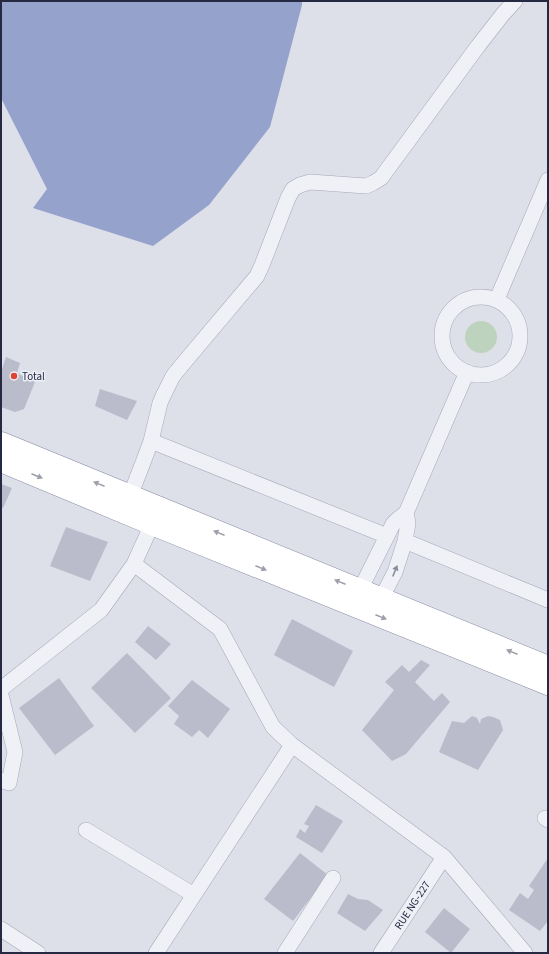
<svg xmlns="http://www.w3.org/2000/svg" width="549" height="954" font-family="'Source Sans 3',sans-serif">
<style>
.green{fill:#bed3be}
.water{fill:#95a2cc}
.building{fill:#babccc}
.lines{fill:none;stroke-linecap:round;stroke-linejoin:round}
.minor-casing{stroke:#a6a8b7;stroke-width:16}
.highway-casing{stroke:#8388a1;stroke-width:23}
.minor{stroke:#f0f1f7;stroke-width:15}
.highway{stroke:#fff;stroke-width:22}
.oneway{fill:#9d9faa}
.oneway2{fill:#8a8d9c}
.poi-dot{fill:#da4536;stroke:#edeff6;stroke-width:1.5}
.labels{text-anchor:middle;stroke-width:3;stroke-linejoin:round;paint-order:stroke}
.poi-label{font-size:11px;fill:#252941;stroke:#edeff6;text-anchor:start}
.street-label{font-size:11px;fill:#252941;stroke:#edeff6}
</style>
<rect width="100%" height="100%" fill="#dddfe9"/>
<path class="green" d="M465 337a16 16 0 1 1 32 0a16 16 0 1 1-32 0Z"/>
<path class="water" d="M1 1H302V5L270 127 209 205 153 246 33 208 47 189 1 98Z"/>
<path class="building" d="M6 357 20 363 17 373 35 382 24 409 15 412 1 407V372Z
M100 389 137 401 127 420 95 406Z
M1 484 12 488 3 508 1 507Z
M66 527 108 542 90 581 50 566Z
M292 619 353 651 334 687 274 655Z
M148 626 171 644 156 660 135 642Z
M127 653 171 698 135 733 91 688Z
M421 660 430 665 415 682 434 701 442 693 450 702 406 754 392 761 362 730 394 690 385 682 402 665 409 672Z
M59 678 94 726 55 755 19 708Z
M192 680 230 709 208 738 199 730 192 737 174 724 179 716 168 706Z
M472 716 477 718 480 724 481 719 488 716 493 717 500 720 503 730 478 770 439 752 452 721 464 723Z
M316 805 343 821 322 853 296 837 300 829 305 833 309 826 304 824Z
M300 853 328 875 293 921 264 899Z
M548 858V921L540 931 509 910 520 893 528 899 534 890 529 886Z
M348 894 358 899 368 900 383 910 365 931 337 913Z
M444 908 470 929 451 953 425 932Z"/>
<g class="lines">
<defs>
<path id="minor" d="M442 336a39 39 0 1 1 78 0a39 39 0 1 1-78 0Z
M497 299 548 180
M130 496 144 460 151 441
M387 536 151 441 160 403 164 394 173 376 187 359 257 276 262 265 288 198 293 189 300 185 310 182 366 186 373 183 381 178 478 46 503 14 515 1
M405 541 548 600
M134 564 220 629 273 727 292 745 444 857 525 953
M360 590 393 524 398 519 406 513
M381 599 395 572 405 541 408 523 406 513 467 372
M1 689 101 610 134 564 152 524
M1 695 15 752 9 783 1 780
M545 818 548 820
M86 830 194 895
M1 929 38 953
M156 953 292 745
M285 953 333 878
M381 953 444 857"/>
<path id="highway" d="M1 443 548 667
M1 461 152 524 548 684"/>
</defs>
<use href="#minor" class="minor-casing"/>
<use href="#highway" class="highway-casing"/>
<use href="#minor" class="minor"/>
<use href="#highway" class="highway"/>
</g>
<defs><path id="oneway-solid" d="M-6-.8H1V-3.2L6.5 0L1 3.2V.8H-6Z"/></defs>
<g class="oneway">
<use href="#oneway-solid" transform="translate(37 476) rotate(23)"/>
<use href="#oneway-solid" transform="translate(99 484) rotate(-158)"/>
<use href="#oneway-solid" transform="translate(219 533) rotate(-158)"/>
<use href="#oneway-solid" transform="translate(261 568) rotate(22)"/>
<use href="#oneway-solid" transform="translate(340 582) rotate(-158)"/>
<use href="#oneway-solid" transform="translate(381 617) rotate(22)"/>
<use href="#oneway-solid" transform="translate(512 652) rotate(-158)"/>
</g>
<use class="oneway2" href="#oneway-solid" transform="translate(395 571) rotate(-68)"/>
<circle class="poi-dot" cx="14" cy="376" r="4"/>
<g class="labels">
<g class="poi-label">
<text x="22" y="380">Total</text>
</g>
<g class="street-label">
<text transform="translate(412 905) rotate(-57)" y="4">RUE NG-227</text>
</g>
</g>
<rect width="549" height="954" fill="none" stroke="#252941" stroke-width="4"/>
</svg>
